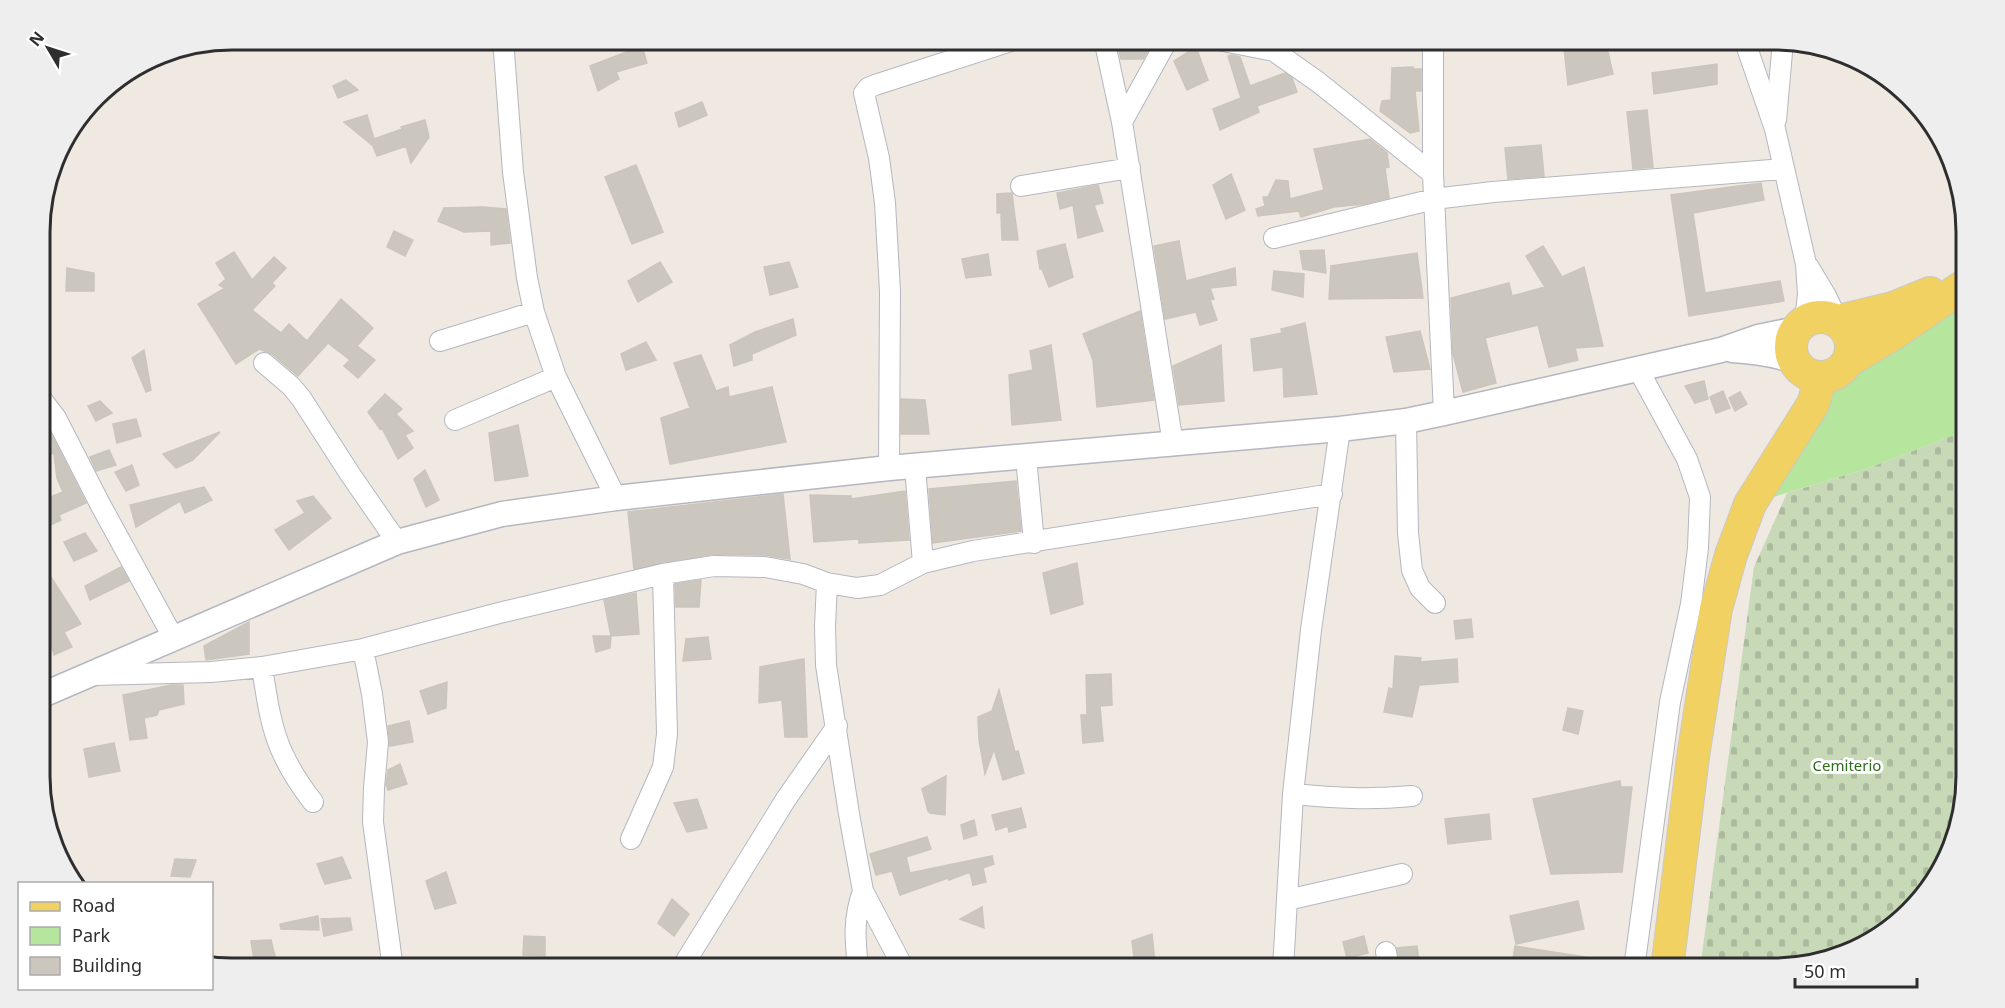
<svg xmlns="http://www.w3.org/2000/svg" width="2005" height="1008" font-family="'Noto Sans',sans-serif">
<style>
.green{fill:#b6e59e}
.cemetery{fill:url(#cemetery-stones)}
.building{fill:#cbc7bf;stroke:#cbc5ba;stroke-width:1.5}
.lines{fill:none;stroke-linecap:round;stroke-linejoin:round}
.minor-casing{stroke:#b4b7c1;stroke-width:22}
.tertiary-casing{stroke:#b4b7c1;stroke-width:27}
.primary-casing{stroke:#c9c9c9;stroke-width:34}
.minor{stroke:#fff;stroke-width:20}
.tertiary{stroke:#fff;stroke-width:24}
.primary{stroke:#f2d163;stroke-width:32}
.labels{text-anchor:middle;stroke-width:6;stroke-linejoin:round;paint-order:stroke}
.park-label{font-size:15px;fill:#2c6e1b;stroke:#fff}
.rim{fill:none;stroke:#2e2e2e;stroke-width:3}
</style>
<defs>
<pattern id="cemetery-stones" width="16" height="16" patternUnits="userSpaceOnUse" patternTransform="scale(1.5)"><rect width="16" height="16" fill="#c8d9b8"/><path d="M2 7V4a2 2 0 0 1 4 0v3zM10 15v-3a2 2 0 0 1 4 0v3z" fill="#acbb9e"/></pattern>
</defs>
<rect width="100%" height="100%" fill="#efe9e1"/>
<path class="green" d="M1965 285V431L1866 469 1750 504 1832 376Z"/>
<path class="cemetery" d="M1965 431 1966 777 1946 861 1881 936 1786 969H1700L1754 567 1787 493 1866 469Z"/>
<path class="building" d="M1116 39H1147L1148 51 1143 59H1121Z
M1563 39H1605L1613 74 1568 85Z
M642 46 647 63 616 72 619 79 598 91 590 66Z
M1196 47 1208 80 1187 90 1174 61Z
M1231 55 1240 57 1250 86 1285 73 1292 78 1297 92 1257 106 1259 112 1220 130 1213 109 1241 98 1228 56Z
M1717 64V84L1654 94 1652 73Z
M1413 67V69H1421V91H1415L1419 131 1410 133 1380 111 1382 101 1391 100 1392 68Z
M346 80 358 90 338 98 333 86Z
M702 102 707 115 679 127 675 113Z
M1647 110 1653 167 1633 169 1627 112Z
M367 115 374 139 402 129 401 127 425 120 429 137 411 163 406 146 377 156 373 146 344 122Z
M1370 139 1387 153 1389 167 1385 168 1389 198 1364 204 1334 207 1301 217 1299 211 1258 216 1256 209 1265 206 1263 197H1268L1276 180 1288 181 1290 199 1324 190 1314 149Z
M1541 145 1544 176 1508 179 1505 148Z
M636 165 663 232 632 244 605 177Z
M1231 174 1245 210 1226 219 1213 185Z
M1761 183 1764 200 1693 213 1705 293 1780 281 1784 301 1689 316 1671 195Z
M1098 185 1103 203 1094 205 1103 231 1078 238 1073 205 1060 209 1057 193Z
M1011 193 1012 194 1018 240H1002L1001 213H997V194Z
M483 207 506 209 510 243 491 245V231L464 232 438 221 444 208Z
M394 231 413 240 405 256 387 247Z
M1179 241 1186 281 1235 268 1236 285 1210 288 1214 299 1210 300 1217 320 1200 325 1196 312 1165 319 1154 246Z
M1065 244 1073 277 1049 287 1042 269H1040L1037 251Z
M1543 246 1562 277 1584 267 1603 346 1575 348 1578 360 1549 367 1538 325 1485 338 1496 383 1463 392 1453 354 1451 298 1509 283 1512 296 1545 287 1526 256Z
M1324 250 1326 273 1303 269 1300 251Z
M234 252 252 280 274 257 286 268 272 283 275 286 252 310 281 333 289 324 307 341 341 299 373 328 357 346 375 360 358 378 344 366 350 360 328 343 298 376 272 354 262 350 259 349 236 364 198 304 225 288 219 285 226 279 216 263Z
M1417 253 1423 298 1329 299 1331 266Z
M988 254 991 275 966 278 962 259Z
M660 262 672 282 638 302 628 281Z
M789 262 798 287 770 295 764 267Z
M67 268 94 273V291H66Z
M1274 271 1304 274 1303 297 1272 290Z
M1140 311 1154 400 1097 407 1093 360 1083 334Z
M793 319 796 335 752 354V360L734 366 730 345 755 332Z
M1305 323 1317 394 1284 397 1283 367 1254 371 1251 339 1282 333 1281 329Z
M1420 331 1430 369 1394 372 1386 337Z
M646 342 656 360 626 370 621 354Z
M1051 345 1061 420 1012 425 1009 375 1033 370 1030 351Z
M1221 345 1224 401 1179 405 1173 366Z
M144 350 151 390 146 392 132 358Z
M701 355 716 391 728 387 729 397 772 387 786 442 670 464 661 418 690 408 674 363Z
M1704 381 1708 399 1695 403 1685 386Z
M1723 391 1730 408 1716 413 1710 397Z
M1740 392 1747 404 1735 411 1729 398Z
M385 394 402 409 396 414 413 431 405 435 413 448 398 459 382 428 380 429 368 412Z
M901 399 925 400 929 434H901Z
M100 401 112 413 96 421 88 406Z
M40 417 46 424 86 503 59 515 61 520 46 527 40 513V501L63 492 57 478 54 454 40 450Z
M136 419 141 436 117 443 113 424Z
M518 425 528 476 495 481 489 433Z
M220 432 193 460 176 468 163 454Z
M109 450 116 465 96 471 90 457Z
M132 465 139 485 126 491 115 472Z
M425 470 439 500 426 507 414 479Z
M1016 481 1021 531 933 543 929 489Z
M204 487 212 500 185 513 180 501 136 527 130 505Z
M905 491 909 540 859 543V539L814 542 810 495 851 496V499Z
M783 494 790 559 765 555 714 554 634 569 628 512Z
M313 496 331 518 289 550 275 530 305 513 297 501Z
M85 533 97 551 74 561 64 542Z
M40 560 81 624 64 632 72 647 54 655 52 648 40 653V613L51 610 40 587Z
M1077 563 1083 604 1051 614 1043 573Z
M121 567 129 581 90 600 85 586Z
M701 580 699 607H676L675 584Z
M636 593 639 634 611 636 604 600Z
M1471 619 1473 637 1456 639 1454 621Z
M249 622V654L206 660 204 646Z
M593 636H611L610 648 596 652Z
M708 637 711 659 683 661 686 639Z
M1395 656 1421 658 1420 662 1457 659 1458 682 1419 685 1412 717 1384 712 1389 688 1393 689Z
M804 659 807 737H785L782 700 759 703 760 667Z
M1111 674 1112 705 1100 706 1103 741 1083 743 1081 715H1087L1086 675Z
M447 682 446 708 428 714 420 691Z
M171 685H183L184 704 159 710 157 715 144 718 147 738 130 740 123 695Z
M999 690 1015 752 1018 751 1024 773 1003 780 994 749 985 774 979 740 978 717 992 711Z
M1568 708 1583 711 1578 734 1563 730Z
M409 721 413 742 390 746 388 726Z
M114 743 120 771 89 777 84 749Z
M400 764 407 784 388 790 386 785 388 770Z
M946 776 945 815 930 813 928 811 922 789Z
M1620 781 1621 787H1632L1622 872 1551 874 1533 799Z
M697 799 707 828 687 832 674 803Z
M1021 808 1026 827 1009 832 1008 826 996 830 992 815Z
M1489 814 1491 839 1448 844 1445 819Z
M974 820 977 835 964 839 961 825Z
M927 837 931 849 906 857 910 873 992 856 994 864 983 868 986 882 973 885 970 872 949 880 948 878 900 895 892 871 876 875 870 854Z
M342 857 351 878 325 884 317 864Z
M175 859 196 860 190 877 171 876Z
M446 872 456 903 435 909 426 881Z
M672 899 689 914 674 936 658 923Z
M1578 901 1584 929 1516 944 1510 916Z
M982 907 984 928 960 919Z
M318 916 319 930 281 929 280 924Z
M350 918 352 930 324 936 321 919Z
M1152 934 1155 963 1135 965 1132 941Z
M524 936 545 937V956L523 955Z
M1364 936 1368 953 1347 958 1343 942Z
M271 940 276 960 255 966 251 941Z
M1417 946 1419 962 1400 964 1397 948Z
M1515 946 1610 961 1609 969H1531L1512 966Z"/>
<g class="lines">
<defs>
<path id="minor" d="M503 39 513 172 527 278 534 312 556 377 616 498
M1104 39 1122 122 1173 444
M1213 39 1274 51 1318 82 1433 174
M1433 39V174L1444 413
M1744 39 1775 129 1806 264 1808 294 1805 321
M1776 120 1783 41
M1122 122 1168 39
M1021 186 1130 168
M1274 238 1434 199 1493 192 1784 169
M1808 266 1826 296 1838 321
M440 341 534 312
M264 363 291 386 301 398 350 474 397 542
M40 397 56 418 100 504 174 639
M455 420 556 377
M1406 421 1408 533 1412 570 1420 588 1435 603
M1026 457 1034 543
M915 467 923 563
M889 468 890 291 885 203 879 158 864 93 868 88 875 85 1017 39
M827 583 825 626 826 665 849 814 863 891 904 969
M363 649 372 694 378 742 374 788 373 822 393 969
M262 667C271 726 275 753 313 802
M94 675 211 672 262 667 363 649 499 613 663 574 714 566 765 567 803 574 827 583 857 588 880 585 923 563 973 551 1332 494
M1293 794C1336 798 1369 800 1412 796
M631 839 663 767 667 734 663 574
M1287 900 1402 874
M1386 952 1389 969
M681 969 786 799 837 726
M858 969C855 939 853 919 863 891
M1283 969 1293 794 1311 630 1340 429
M1634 969 1670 702 1691 604 1698 548 1700 497 1687 459 1638 369"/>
<path id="tertiary" d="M1732 350C1754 351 1773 354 1794 361
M40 696 397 542 502 514 616 498 889 468 1340 429 1406 421 1444 413 1721 350 1758 337 1797 329"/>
<path id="primary" d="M1791 347a30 30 0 1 1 60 0a30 30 0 1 1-60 0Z
M1838 321 1893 308 1930 293
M1848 361 1893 334 1965 285
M1667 969 1693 757 1716 609 1731 555 1750 504 1813 404 1821 378"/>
</defs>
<use href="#minor" class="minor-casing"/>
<use href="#tertiary" class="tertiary-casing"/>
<use href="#primary" class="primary-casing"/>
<use href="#minor" class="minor"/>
<use href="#tertiary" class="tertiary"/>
<use href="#primary" class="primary"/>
</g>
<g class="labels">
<g class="park-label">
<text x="1847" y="771">Cemiterio</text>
</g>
</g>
<path d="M0 0H2005V1008H0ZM232 50H1774A182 182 0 0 1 1956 232V776A182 182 0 0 1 1774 958H232A182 182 0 0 1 50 776V232A182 182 0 0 1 232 50Z" fill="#eee" fill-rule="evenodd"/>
<path class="rim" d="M232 50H1774A182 182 0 0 1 1956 232V776A182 182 0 0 1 1774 958H232A182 182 0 0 1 50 776V232A182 182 0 0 1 232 50Z"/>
<rect x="18" y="882" width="195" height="108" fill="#ffffff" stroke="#ababab" stroke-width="1.5"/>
<rect x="30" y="902" width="30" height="9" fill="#f2d163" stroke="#ababab" stroke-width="1.5"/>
<text x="72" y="912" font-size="18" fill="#2e2e2e">Road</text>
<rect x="30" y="927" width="30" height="18" fill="#b6e59e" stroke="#ababab" stroke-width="1.5"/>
<text x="72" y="942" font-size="18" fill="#2e2e2e">Park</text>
<rect x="30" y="957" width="30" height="18" fill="#cbc7bf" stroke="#ababab" stroke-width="1.5"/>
<text x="72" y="972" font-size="18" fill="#2e2e2e">Building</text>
<g transform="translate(48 48) rotate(309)" stroke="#ffffff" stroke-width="4.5" paint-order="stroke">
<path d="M0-4.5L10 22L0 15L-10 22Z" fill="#2e2e2e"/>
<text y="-9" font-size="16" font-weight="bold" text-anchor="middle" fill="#2e2e2e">N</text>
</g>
<path d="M1795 978v9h122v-9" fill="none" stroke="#2e2e2e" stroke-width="3"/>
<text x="1804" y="978" font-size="18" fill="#2e2e2e" stroke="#ffffff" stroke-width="4.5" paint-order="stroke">50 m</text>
</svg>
